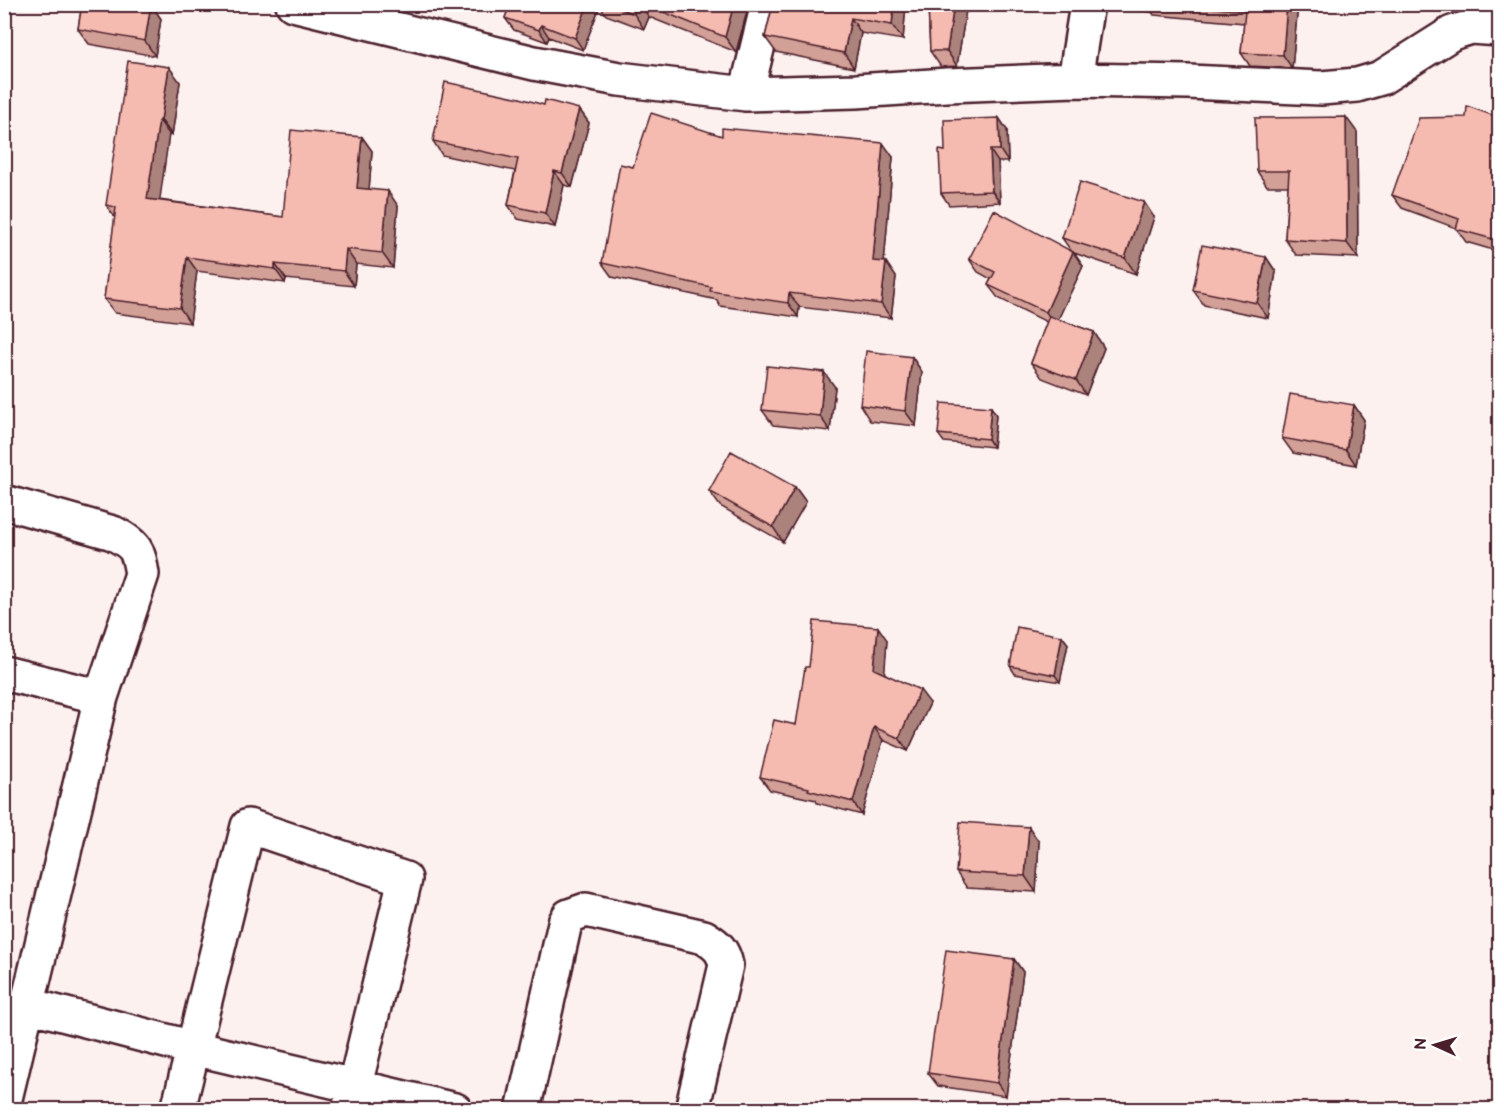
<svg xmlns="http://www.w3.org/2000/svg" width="1504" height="1114" font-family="'Balsamiq Sans',sans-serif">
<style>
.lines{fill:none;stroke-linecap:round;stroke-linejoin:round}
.street-casing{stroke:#4a1f2b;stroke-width:38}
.street{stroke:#fff;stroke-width:33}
.wall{fill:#d3a097;stroke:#4a1f2b;stroke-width:1.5}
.shaded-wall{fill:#ac827b;stroke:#4a1f2b;stroke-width:1.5}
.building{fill:#f5bab0;stroke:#4a1f2b;stroke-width:1.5}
</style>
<rect width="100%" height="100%" fill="#fdf1ef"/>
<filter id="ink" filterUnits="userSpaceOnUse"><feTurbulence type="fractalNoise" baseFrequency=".0167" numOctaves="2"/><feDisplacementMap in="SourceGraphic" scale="12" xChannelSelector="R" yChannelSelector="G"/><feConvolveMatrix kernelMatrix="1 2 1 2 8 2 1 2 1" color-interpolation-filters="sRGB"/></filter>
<g filter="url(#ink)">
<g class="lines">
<defs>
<path id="street" d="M293 4 534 63 619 79 746 94 856 91 947 85 1075 80 1188 82 1321 88 1357 85 1381 78 1452 33 1471 27 1500 29
M1075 80 1087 4
M746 94 768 4
M4 502 113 533C136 545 138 549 142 574L101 697 4 673
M28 1005 193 1048 455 1110
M4 1103 101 697
M178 1110 248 826 405 879 349 1110
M523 1110 565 923 569 916 586 910 704 937C717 945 723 950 726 965L692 1110"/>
</defs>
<use href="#street" class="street-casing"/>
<use href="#street" class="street"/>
</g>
<path class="wall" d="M82 4H151L161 19 155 56 89 44 78 29Z
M510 4H749L736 52 649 17 644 29 606 15 600 6 583 50 549 37 547 42 514 30 505 18Z
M773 4H906L903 40 861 33 854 68 776 52 765 37Z
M928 4H967L957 66 941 67 930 51Z
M1105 4H1298L1292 68 1250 66 1241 53 1244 23 1154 15 1152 12 1105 6Z
M180 82 172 135 169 134 159 200 283 217 362 137 372 151 369 189 398 206 393 268 356 264 354 286 286 279 285 283 197 271 190 323 115 313 104 299 115 218 106 205Z
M544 105 579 109 589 123 572 187 564 185 555 227 518 219 508 205 515 171 442 155 433 141Z
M999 118 1007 130 1008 162H998L1000 202 949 205 941 193 945 151Z
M1500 118V252L1466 242 1456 228 1402 208 1392 195Z
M1357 132 1358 258 1296 255 1285 239 1288 186H1267L1257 171Z
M722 136 893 157 884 262 896 277 891 318 799 307 798 317 720 306 717 300 612 277 602 263 633 167Z
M1154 217 1136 274 1074 253 1083 266 1058 319 1094 332 1104 348 1086 395 1042 378 1031 363 1047 322 998 298 988 285 991 279 978 272 969 259 1072 252 1062 238Z
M1266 257 1276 272 1268 318 1204 305 1193 290Z
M912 357 922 372 916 426 870 421 860 405Z
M835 387 830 431 773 425 762 410Z
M1354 405 1364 420 1356 465 1293 453 1282 438Z
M991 407 996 415 993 447 944 442 938 434Z
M795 487 806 502 783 542 720 506 709 491Z
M1062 636 1068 644 1060 682 1015 674 1010 666Z
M887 640 884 673 930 703 908 751 883 740 862 815 817 803 816 800 770 790 760 777 796 725 809 667Z
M1039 842 1036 892 967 888 956 872Z
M1014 959 1023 972 1006 1096 938 1086 928 1073Z"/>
<path class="shaded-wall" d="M151 4 161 19 155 56 145 41Z
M588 4H599L600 6 583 50 575 38Z
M637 4H640L649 17 644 29 634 14Z
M734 4H749L736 52 725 37Z
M894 4H906L903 40 892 25Z
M954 4H967L957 66 947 51Z
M1287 4H1298L1292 68 1283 55Z
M851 18 861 33 854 68 844 53Z
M541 25 549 37 547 42 539 30Z
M169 67 180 82 172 135 161 120Z
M579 109 589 123 572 187 562 173Z
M1346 117 1357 132 1358 258 1347 243Z
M999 118 1007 130 1008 162 1000 150Z
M159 120 169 134 158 213 147 199Z
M362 137 372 151 368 203 357 188Z
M883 143 893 157 883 275 873 261Z
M990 150 998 162 1000 202 992 191Z
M554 171 564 185 555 227 545 213Z
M388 191 398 206 393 268 382 253Z
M1144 202 1154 217 1136 274 1125 258Z
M346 249 356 264 354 286 344 271Z
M1073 252 1083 266 1055 326 1046 312Z
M187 257 197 271 190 323 180 308Z
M1266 257 1276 272 1268 318 1257 303Z
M886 262 896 277 891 318 881 304Z
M275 264 286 279 285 283 275 269Z
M789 293 799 307 798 317 788 303Z
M1094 332 1104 348 1086 395 1076 380Z
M912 357 922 372 916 426 905 411Z
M824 372 835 387 830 431 820 416Z
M1354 405 1364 420 1356 465 1346 450Z
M991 407 996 415 993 447 988 439Z
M795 487 806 502 783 542 773 527Z
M878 627 887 640 884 682 874 669Z
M1062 636 1068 644 1060 682 1055 675Z
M920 690 930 703 908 751 899 738Z
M874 727 883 740 862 815 853 802Z
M1029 827 1039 842 1036 892 1025 876Z
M1014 959 1023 972 1006 1096 997 1083Z"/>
<path class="building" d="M82 4H151L145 41 78 29Z
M510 4H588L575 38 541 25 539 30 505 18Z
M609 4H637L634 14Z
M644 4H734L725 37Z
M773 4H894L892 25 851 18 844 53 765 37Z
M928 4H954L947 51H930Z
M1176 4H1287L1283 55 1241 53 1245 11Z
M128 61 169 67 161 120H159L147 199 283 217 291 130 362 137 357 188 388 191 382 253 346 249 344 271 275 264V269L187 257 180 308 104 299 116 207 106 205Z
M445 82 520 98 544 105 545 100 579 109 562 173 554 171 545 213 508 205 518 159 433 141Z
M1467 106 1500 118V241L1456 229 1459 219 1392 195 1419 118 1466 117Z
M651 113 722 136V128L883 143 873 261 886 262 881 304 789 293 788 303 710 291 711 287 602 263 620 164 633 167Z
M1346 117 1347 243 1285 239 1289 171H1257L1255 118Z
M999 118 1000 150H990L992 191 941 193 939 150 945 151 944 120Z
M1080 182 1144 202 1125 258 1062 238Z
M994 210 1073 252 1046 312 988 285 995 272 969 259Z
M1202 245 1266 257 1257 303 1193 290Z
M1049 316 1094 332 1076 380 1031 363Z
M866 351 912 357 905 411 860 405Z
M767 366 824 372 820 416 762 410Z
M1290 394 1354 405 1346 450 1282 438Z
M941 403 991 407 988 439 938 434Z
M731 451 795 487 773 527 709 491Z
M814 621 878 627 874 669 920 690 899 738 874 727 853 802 808 790 809 788 760 777 774 720 796 725 805 667H809Z
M1017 627 1062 636 1055 675 1010 666Z
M960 822 1029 827 1025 876 956 872Z
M946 950 1014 959 997 1083 928 1073Z"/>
</g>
<rect width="1504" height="1114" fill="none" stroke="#fff" stroke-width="24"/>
<rect x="12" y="12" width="1480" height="1090" fill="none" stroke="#4a1f2b" stroke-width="2" filter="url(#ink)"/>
<g transform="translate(1435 1045) rotate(274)" stroke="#ffffff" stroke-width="4.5" paint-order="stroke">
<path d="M0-4.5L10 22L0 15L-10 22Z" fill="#4a1f2b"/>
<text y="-9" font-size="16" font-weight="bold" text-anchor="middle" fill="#4a1f2b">N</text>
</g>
</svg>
